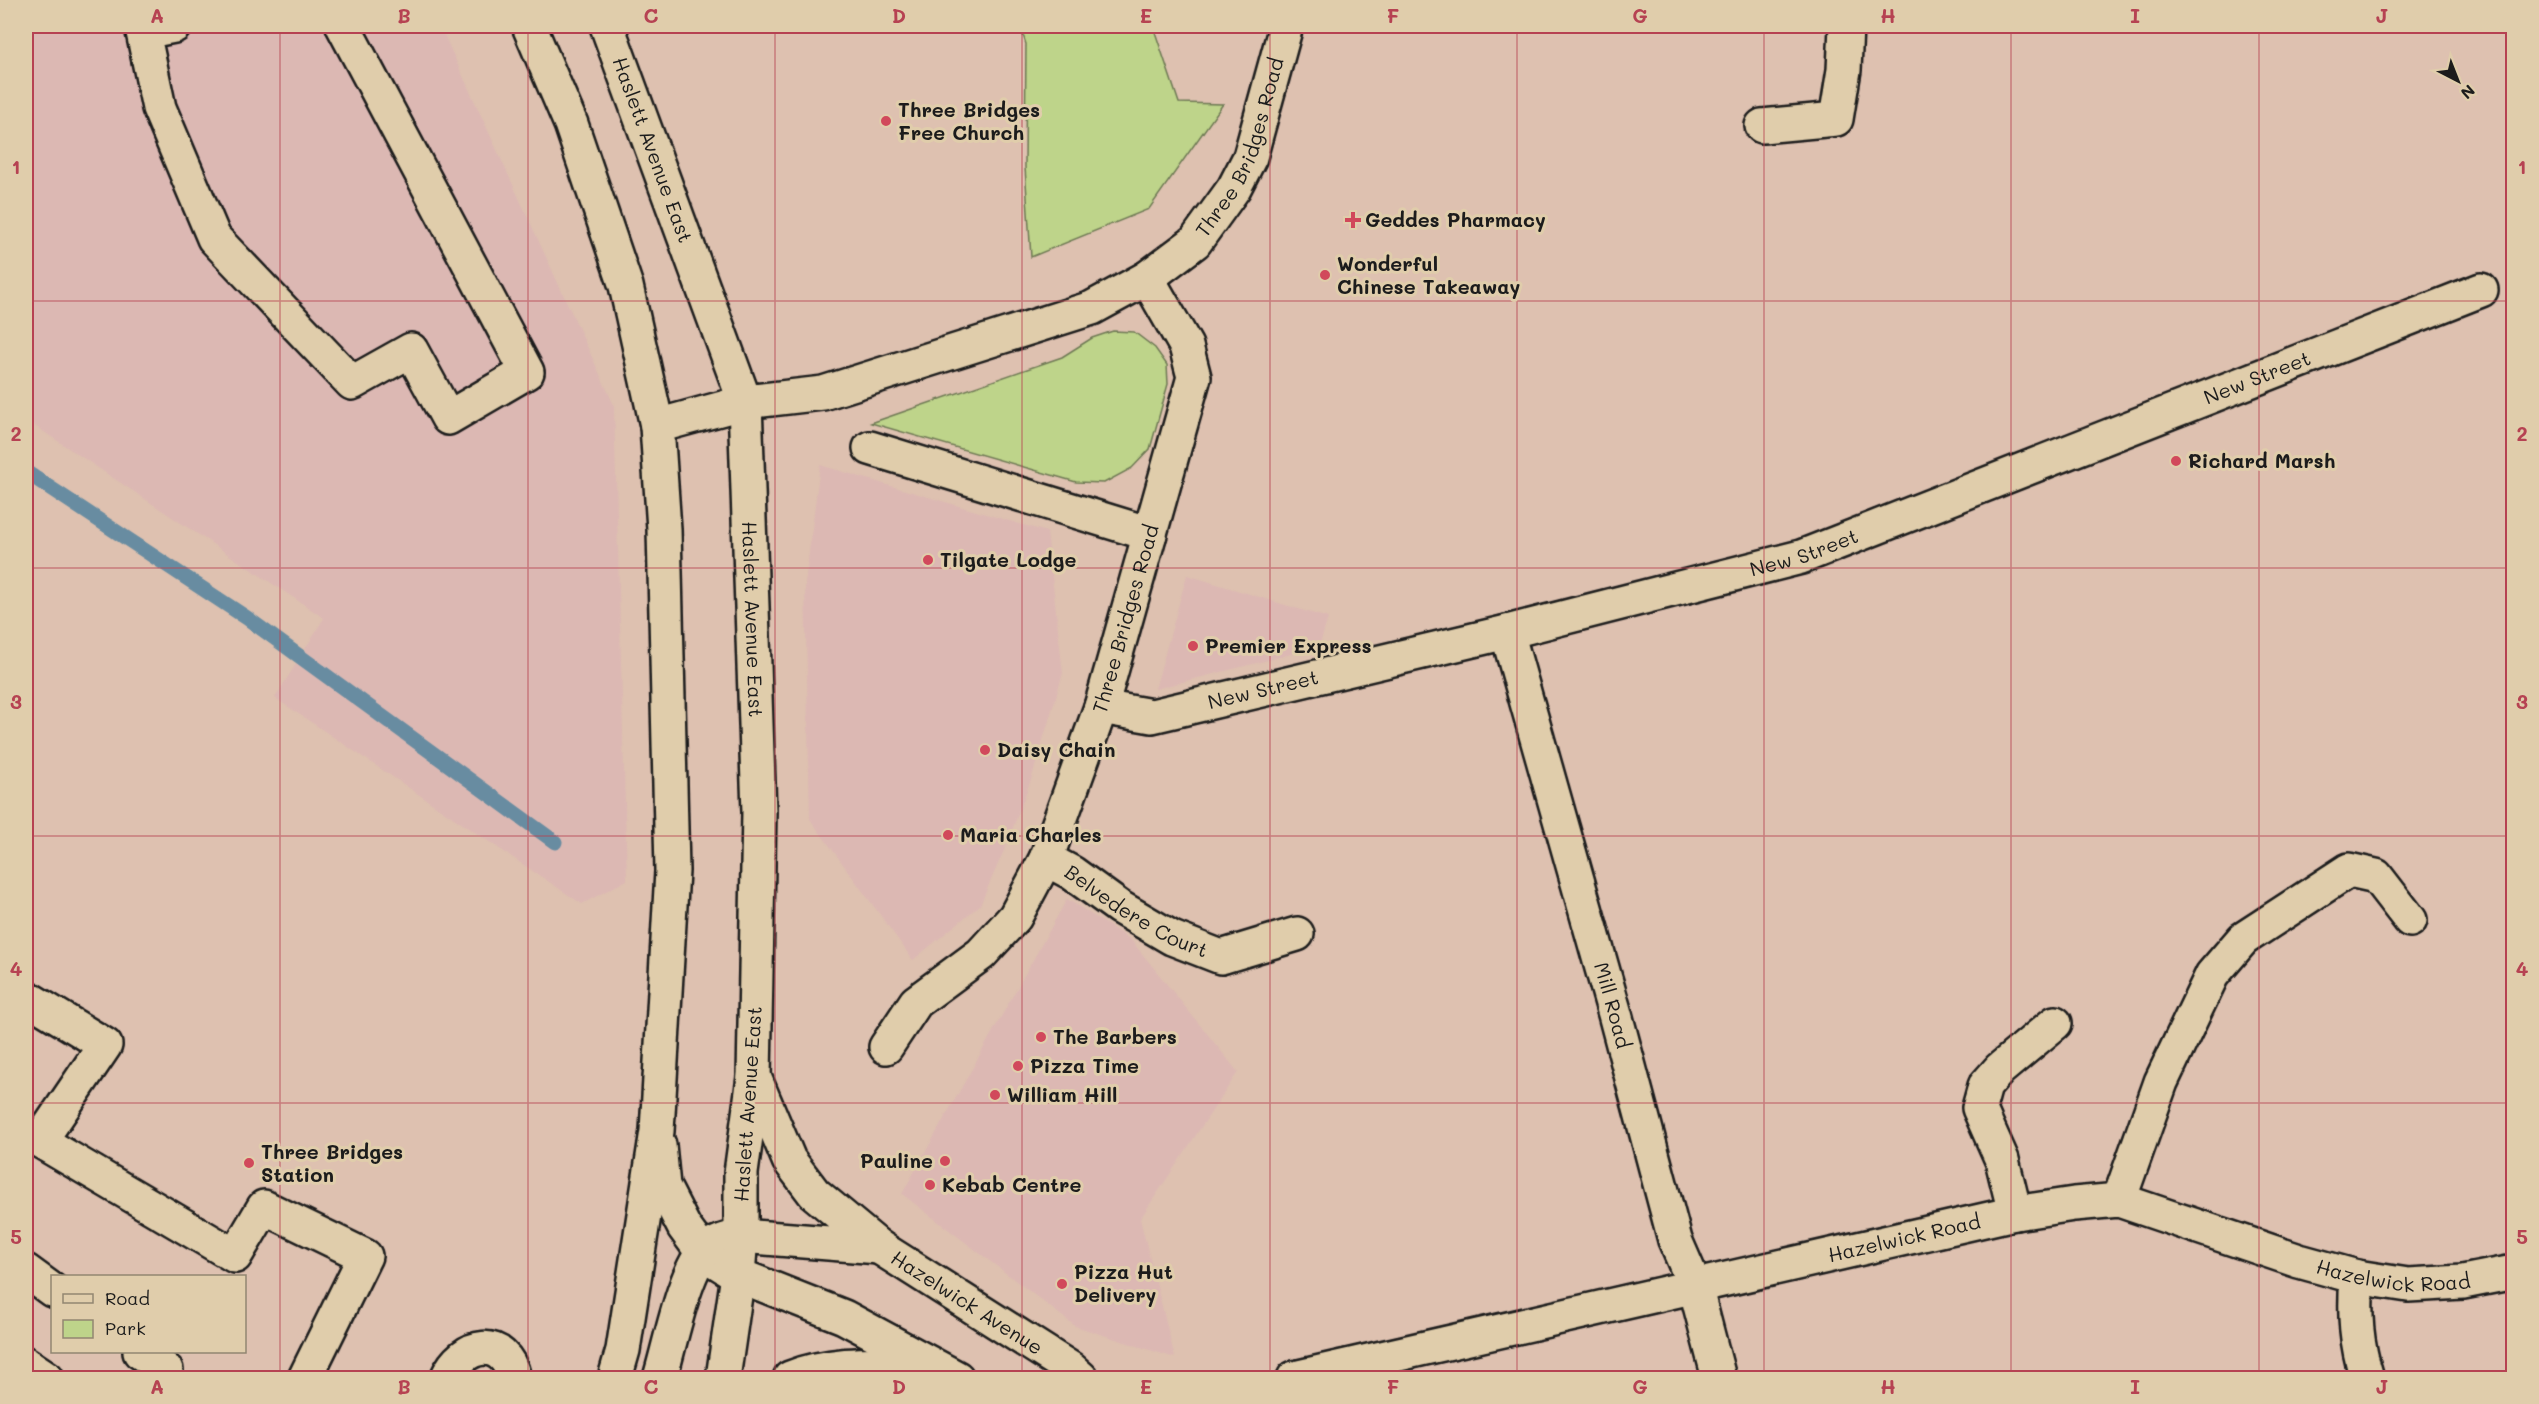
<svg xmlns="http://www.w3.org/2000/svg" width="2539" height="1404" font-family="Mali,sans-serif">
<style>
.built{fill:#dcb8b3}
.green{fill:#bed48a;stroke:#6d7853;stroke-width:1.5}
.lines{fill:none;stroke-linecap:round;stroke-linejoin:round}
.stream{stroke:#678ca1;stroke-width:15}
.minor-casing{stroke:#1c1c1c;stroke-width:38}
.major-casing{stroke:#1c1c1c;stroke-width:38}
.minor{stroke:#e0cdab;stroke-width:33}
.major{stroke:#e0cdab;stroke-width:33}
.grid{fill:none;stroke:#b64252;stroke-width:1.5;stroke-opacity:0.55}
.poi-dot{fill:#d1495b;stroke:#e0cdab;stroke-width:2}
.labels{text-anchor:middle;stroke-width:6;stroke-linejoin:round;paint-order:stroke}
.poi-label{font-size:20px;font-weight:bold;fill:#1c1c1c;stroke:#e0cdab;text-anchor:start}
.street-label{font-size:20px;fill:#1c1c1c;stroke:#e0cdab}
.neatline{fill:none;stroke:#b64252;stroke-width:2}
.grid-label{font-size:20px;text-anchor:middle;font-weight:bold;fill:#b64252}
</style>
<rect width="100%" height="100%" fill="#dec1b0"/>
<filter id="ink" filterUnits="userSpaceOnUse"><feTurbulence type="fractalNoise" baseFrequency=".0167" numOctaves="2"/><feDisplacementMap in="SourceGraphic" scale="12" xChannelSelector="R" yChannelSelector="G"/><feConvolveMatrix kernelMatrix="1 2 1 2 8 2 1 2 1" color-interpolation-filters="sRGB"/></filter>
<g filter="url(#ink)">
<path class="built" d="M26 26H440L614 405 627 880 582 904 275 698 324 618 26 420Z
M820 465 1047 532 1063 673 1032 777 1006 846 980 905 913 960 810 819 805 584Z
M1187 575 1328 618 1319 647 1155 689Z
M1067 899 1131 940 1238 1072 1140 1219 1175 1358 1075 1326 902 1194Z"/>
<path class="green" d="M1020 26H1153L1179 103 1223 104 1149 209 1031 257 1025 167 1026 44Z
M1113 331 1134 332 1155 348 1167 365 1168 384 1150 449 1132 468 1104 483 1076 482 871 423 1062 357 1092 338Z"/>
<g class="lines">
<path class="stream" d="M26 472 247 618 555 842"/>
<defs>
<g id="minor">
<path d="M174 26 143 32 159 108 214 238 352 383 411 350 448 418 527 372 343 26"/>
<path d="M1762 126 1836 119 1844 70 1846 26"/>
<path id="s1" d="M657 426 745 402 823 393 1092 308 1147 278 1195 242 1234 188 1250 157 1286 26"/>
<path d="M870 448 1150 534"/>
<path id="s2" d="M1507 632 1615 1014 1675 1240 1695 1286 1719 1378"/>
<path id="s3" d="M1101 707 1152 716 1507 632 1801 557 2481 290"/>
<path id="s4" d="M1046 859 1072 873 1119 907 1172 938 1221 957 1297 934"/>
<path d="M26 997 105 1045 40 1141 235 1256 264 1207 365 1256 305 1378"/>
<path id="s5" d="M886 1047 916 1002 981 954 1015 917 1046 859 1101 707 1194 377 1186 346 1147 278"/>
<path id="s6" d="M754 1077 789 1160 814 1193 879 1247 1071 1369 1081 1378"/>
<path d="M659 1145 663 1186 684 1227 703 1253 738 1275 844 1317 957 1378"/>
<path d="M2119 1200 2161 1082 2212 975 2243 939 2349 870 2376 876 2410 920"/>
<path d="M2015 1213 2002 1160 1979 1108 1985 1086 2000 1069 2055 1023"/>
<path d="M26 1271 52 1290"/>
<path d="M2357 1277C2354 1314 2356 1343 2367 1378"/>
<path d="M140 1352 166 1370V1378"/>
<path d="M26 1364 47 1378"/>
<path d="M447 1378C463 1342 504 1335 514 1378"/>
<path d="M660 1378C669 1349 684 1272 704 1252 714 1242 728 1239 741 1236L879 1247"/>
<path d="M790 1378C836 1360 879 1365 928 1365"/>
<path id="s7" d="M1294 1378 2015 1213 2074 1204 2119 1200 2299 1261 2357 1277 2408 1285 2463 1282 2514 1272"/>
</g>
<g id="major">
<path d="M529 26 571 124 626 286 657 426 664 529 672 871 657 1131 623 1350 615 1378"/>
<path id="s8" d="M607 26 745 402 759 812 754 1077 741 1173V1236L738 1275 723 1378"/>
</g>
</defs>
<use href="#minor" class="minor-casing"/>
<use href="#major" class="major-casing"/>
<use href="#minor" class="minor"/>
<use href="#major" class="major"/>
</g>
</g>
<path class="grid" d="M280 26V1378M528 26V1378M775 26V1378M1022 26V1378M1270 26V1378M1517 26V1378M1764 26V1378M2011 26V1378M2259 26V1378M26 301H2514M26 568H2514M26 836H2514M26 1103H2514"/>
<g class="poi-dot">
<circle cx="886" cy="121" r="6"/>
<path d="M1350 211h6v6h6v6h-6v6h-6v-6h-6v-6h6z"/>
<circle cx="1325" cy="275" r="6"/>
<circle cx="2176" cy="461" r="6"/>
<circle cx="928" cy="560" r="6"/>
<circle cx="1193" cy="646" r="6"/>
<circle cx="985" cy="750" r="6"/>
<circle cx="948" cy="835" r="6"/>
<circle cx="1041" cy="1037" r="6"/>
<circle cx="1018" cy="1066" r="6"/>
<circle cx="995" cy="1095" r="6"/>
<circle cx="945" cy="1161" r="6"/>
<circle cx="249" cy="1163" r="6"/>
<circle cx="930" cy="1185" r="6"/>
<circle cx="1062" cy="1284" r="6"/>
</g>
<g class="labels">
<g class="poi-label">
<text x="898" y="117">Three Bridges<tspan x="898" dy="23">Free Church</tspan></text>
<text x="1365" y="227">Geddes Pharmacy</text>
<text x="1337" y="271">Wonderful<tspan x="1337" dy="23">Chinese Takeaway</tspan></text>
<text x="2188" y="468">Richard Marsh</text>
<text x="940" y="567">Tilgate Lodge</text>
<text x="1205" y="653">Premier Express</text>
<text x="997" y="757">Daisy Chain</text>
<text x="960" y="842">Maria Charles</text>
<text x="1053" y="1044">The Barbers</text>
<text x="1030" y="1073">Pizza Time</text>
<text x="1007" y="1102">William Hill</text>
<text x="261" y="1159">Three Bridges<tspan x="261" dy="23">Station</tspan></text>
<text x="933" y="1168" text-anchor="end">Pauline</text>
<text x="942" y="1192">Kebab Centre</text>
<text x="1074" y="1279">Pizza Hut<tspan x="1074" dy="23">Delivery</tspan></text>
</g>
<g class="street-label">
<text dy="7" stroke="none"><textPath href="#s1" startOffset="681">Three Bridges Road</textPath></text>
<text dy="7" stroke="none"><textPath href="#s8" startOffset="132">Haslett Avenue East</textPath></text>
<text dy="7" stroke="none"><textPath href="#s3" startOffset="1210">New Street</textPath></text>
<text dy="7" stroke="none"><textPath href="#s3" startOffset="724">New Street</textPath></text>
<text dy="7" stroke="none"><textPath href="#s5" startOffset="504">Three Bridges Road</textPath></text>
<text dy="7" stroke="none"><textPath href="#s8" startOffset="618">Haslett Avenue East</textPath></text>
<text dy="7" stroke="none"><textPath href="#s3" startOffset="166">New Street</textPath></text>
<text dy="7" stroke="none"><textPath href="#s4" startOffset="105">Belvedere Court</textPath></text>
<text dy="7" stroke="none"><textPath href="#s2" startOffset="388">Mill Road</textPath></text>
<text transform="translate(748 1104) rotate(-86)" y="7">Haslett Avenue East</text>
<text dy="7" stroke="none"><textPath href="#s7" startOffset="626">Hazelwick Road</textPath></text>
<text dy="7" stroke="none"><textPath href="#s7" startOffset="1131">Hazelwick Road</textPath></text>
<text dy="7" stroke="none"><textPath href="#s6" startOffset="320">Hazelwick Avenue</textPath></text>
</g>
</g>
<rect width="2539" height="1404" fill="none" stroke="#e0cdab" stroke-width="66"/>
<rect x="51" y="1275" width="195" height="78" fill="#e0cdab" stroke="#928672" stroke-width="1.5"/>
<rect x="63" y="1294" width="30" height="9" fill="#e0cdab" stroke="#928672" stroke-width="1.5"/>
<text x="105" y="1305" font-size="18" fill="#1c1c1c">Road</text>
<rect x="63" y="1320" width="30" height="18" fill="#bed48a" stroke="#928672" stroke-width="1.5"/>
<text x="105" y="1335" font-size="18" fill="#1c1c1c">Park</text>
<g transform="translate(2458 81) rotate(138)" stroke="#e0cdab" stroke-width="4.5" paint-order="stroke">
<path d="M0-4.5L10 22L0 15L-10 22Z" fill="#1c1c1c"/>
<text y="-9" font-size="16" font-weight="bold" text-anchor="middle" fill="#1c1c1c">N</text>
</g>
<rect x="33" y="33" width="2473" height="1338" class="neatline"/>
<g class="grid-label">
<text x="157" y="23">A</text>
<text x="404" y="23">B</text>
<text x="651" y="23">C</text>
<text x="899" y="23">D</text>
<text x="1146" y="23">E</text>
<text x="1393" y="23">F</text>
<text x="1640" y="23">G</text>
<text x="1888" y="23">H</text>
<text x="2135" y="23">I</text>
<text x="2382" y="23">J</text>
<text x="16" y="174">1</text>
<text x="2522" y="174">1</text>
<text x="16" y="441">2</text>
<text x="2522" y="441">2</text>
<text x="16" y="709">3</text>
<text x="2522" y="709">3</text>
<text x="16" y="976">4</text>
<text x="2522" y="976">4</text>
<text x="16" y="1244">5</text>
<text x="2522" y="1244">5</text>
<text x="157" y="1394">A</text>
<text x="404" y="1394">B</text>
<text x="651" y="1394">C</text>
<text x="899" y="1394">D</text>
<text x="1146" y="1394">E</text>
<text x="1393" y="1394">F</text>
<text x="1640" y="1394">G</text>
<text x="1888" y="1394">H</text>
<text x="2135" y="1394">I</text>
<text x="2382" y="1394">J</text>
</g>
</svg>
